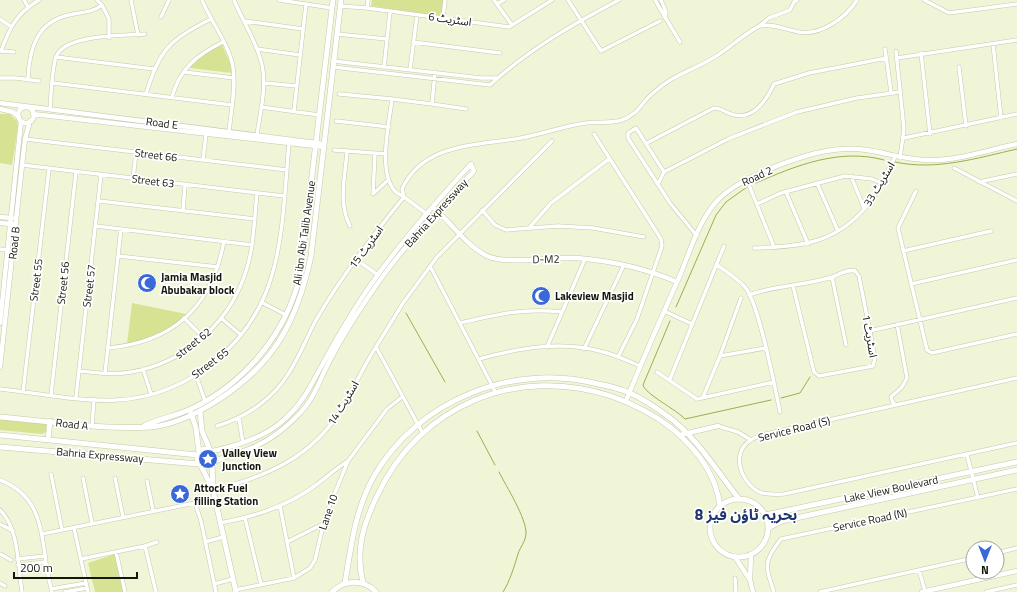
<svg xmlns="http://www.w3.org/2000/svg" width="1017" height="592" font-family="'Titillium Web','Noto Sans Arabic',sans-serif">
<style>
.green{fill:#d8e293}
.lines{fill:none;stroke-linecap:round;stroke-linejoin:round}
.stream{stroke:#a1ab50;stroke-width:1}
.minor-casing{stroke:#c4c9ab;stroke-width:4.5}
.tertiary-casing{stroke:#c4c9ab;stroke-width:5.5}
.secondary-casing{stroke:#c4c9ab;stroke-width:6}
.minor{stroke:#fff;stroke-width:3.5}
.tertiary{stroke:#fff;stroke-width:4.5}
.secondary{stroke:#fff;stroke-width:5}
.labels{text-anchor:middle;stroke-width:3.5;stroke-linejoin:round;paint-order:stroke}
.street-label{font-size:11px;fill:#15160b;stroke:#fff}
.poi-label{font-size:11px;font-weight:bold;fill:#15160b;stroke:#fff;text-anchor:start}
.district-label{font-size:15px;font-weight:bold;fill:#1f376e;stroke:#fff}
</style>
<rect width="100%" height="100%" fill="#f0f5d7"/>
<path class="green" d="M372 0H444L442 17 371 6Z
M222 44 230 63 232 73 190 68 196 59Z
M0 114H10L17 121 18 127 12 165 0 163Z
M132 303 186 314C168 334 152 337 127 344Z
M0 419 46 422V432L42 434 0 430Z
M115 554 124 592H95L88 563Z"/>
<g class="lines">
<path class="stream" d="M895 162C936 171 977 158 1017 149
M756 183C797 165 840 148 884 160
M676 307 716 215 726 202 747 187
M406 313 445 382
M670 321 643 385C645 394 677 410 685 419L771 400
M781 398 800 393 810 377
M477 431 495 465
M499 472C506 486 527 519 526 534 525 543 520 547 518 554 514 567 510 581 503 592"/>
<defs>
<path id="minor" d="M24 0 28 7
M131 0 138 35
M202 0C211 22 229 44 233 67 236 88 231 111 229 132
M234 0C243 22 257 42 262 65 267 87 260 113 257 135
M279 0 332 8
M494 0 512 25
M568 0 601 51 660 21
M655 0 680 42
M661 0 666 12 665 18
M924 0 949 13 1017 4
M497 4 504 0
M102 5 109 19V38
M340 6 367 8 509 27 552 0
M367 8 368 0
M161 17 169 0
M443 18 445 0
M0 19 10 26
M244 21 303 29
M759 26 769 18 790 10 794 2 797 0
M337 34 387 39
M413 42 500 53
M993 44 1001 118
M257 49 300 55
M885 49 891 92
M0 51 14 52
M1 51C10 27 16 14 39 0
M896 51 904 129 900 158
M921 53 930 134
M56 57 154 69
M897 58 1017 40
M333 61 481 78H497
M333 67 490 85C528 50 573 24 619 0
M384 67 390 12
M959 67 966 126
M410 70 417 15
M184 72 234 78
M0 78H16L39 81
M28 80C29 50 36 22 69 15 81 12 92 13 102 5L97 0
M53 83 232 105
M264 83 297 86
M146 94C159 50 170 39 211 19
M339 94 392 99
M172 97C180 68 197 55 223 42
M432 104 466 109
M261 107 319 115
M50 109C51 95 52 69 56 57 64 34 123 36 145 34
M294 111 306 4
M336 121 389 127
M594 134 661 239 662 246 637 319 618 357
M904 138 1017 114
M25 139 287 170
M647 143 714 108C722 108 727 114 735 115 755 119 767 99 774 84L809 73 887 58
M334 150 386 154
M347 152C345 177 338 203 350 226
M375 154 373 194 388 180
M203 160 206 134
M22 165 284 196
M954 168 1017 201
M664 172 636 128 628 133V138L670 203 697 236
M851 176 864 208
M133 179 136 152
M747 180 774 247
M979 182 1017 174
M817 183 838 231
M658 184 664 172 728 139 766 124 797 112 857 98 900 92
M916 191 898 228 927 350 932 353 1017 334
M786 192 808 244
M99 201 255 219
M757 204 781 193 845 176 872 179 881 183
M183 210 185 185
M482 210 495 225 506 230 558 226 593 228 644 237
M431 217 404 197 402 189C424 142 478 146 521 138 543 134 564 126 586 123 598 121 610 124 622 120 639 114 640 104 653 93 673 74 697 69 718 55 728 49 752 28 760 26 772 23 787 30 799 32 820 36 846 18 857 0
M96 226 252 245
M529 228 551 203 609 159
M754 248C802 247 839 243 870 202 881 188 887 172 895 157
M0 249 7 250
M903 251 991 231
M118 256 218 267
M357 260 378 275
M716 264C725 271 737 278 745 287 759 303 775 388 780 412
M430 266 496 393
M832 277 846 345
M911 284 1017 260
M749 295C776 285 804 286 832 277 840 274 847 269 855 271L859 276 875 358 873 366 819 376 814 372 793 286
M261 302 286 315
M664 311 692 324
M184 318 203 337
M221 318 241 335
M460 323C498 314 522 308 562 312
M869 331 1017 298
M376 347 403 303 437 257 552 141
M547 347 585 259
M108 348C174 342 212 307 224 241
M584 349 624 265
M720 356 766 348
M479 359C519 348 562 340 603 352 616 355 628 361 640 366
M143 369 151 394
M79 371C97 373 114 375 131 372 182 364 227 325 244 277 254 251 254 221 257 193
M657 372 697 399 774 382
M105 373 121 229
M196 375 205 401
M1017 378 766 434C761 436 755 437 751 440 729 453 742 486 762 493 769 495 776 494 784 494L1017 443
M670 379 724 246
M0 389C38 393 79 402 117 400 189 396 252 344 272 275 284 235 285 186 289 143
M23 392 49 169
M51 395 76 172
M76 397 101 175
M703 397 720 356 741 298
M896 405 893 403 891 397 902 387 907 378 897 324
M239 419 243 443
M92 426 94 399
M217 426C246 417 274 399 290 371 300 355 307 337 316 320 341 277 373 235 404 197 401 195 396 193 394 190 378 170 389 124 392 99L432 104 435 72
M718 426 738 432 751 440
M967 455 978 498
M51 474 62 530
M83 478 92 523
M115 478 123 517
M0 480C36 494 40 521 45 555 46 568 49 580 52 592
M147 481 153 510
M213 490C266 477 313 457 342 408 354 388 363 367 376 347L422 432
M280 506 294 578
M0 510C19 528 18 567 22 592
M245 518 261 584
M220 523C254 517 288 506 316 485 327 477 336 468 348 461
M0 524 13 531
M74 528 88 592
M42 534 195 503 201 521 216 592
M205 542 223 537
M287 542 323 524
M145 546 157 542
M116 552 125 592
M997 553 1017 548
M0 554 11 560
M17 559 45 556
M81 559 145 546 156 592
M18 565 46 562
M919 570 925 591
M735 578 736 592
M0 583 5 586
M214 584 233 579
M51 589 86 583
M235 590 294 578 310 568 315 560 325 517 348 461 387 409 402 397
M65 592 87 588
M774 592C765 565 763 562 781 539L1017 489
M820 592 973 558
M986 592 1017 585"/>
<path id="tertiary" d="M0 103 324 144
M18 115a8 8 0 1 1 16 0a8 8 0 1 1-16 0Z
M0 109 13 112 19 117
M33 114 324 147
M435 209C452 224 467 246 487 256 506 265 553 257 577 258 612 261 645 268 677 282
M0 217 12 218
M0 223 12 224
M0 323 21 121
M0 367 22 165 25 139 30 121
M626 401C643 358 662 316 681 273 690 250 699 222 715 203 737 177 811 150 844 149 873 147 899 160 928 160 957 161 988 150 1017 144
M680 435 718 426
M213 451C236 446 260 439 279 424 304 404 311 384 326 358 338 336 351 314 365 293 396 247 433 205 471 164L474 171C437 211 399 251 369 296 354 318 339 342 327 366 319 382 313 400 300 413 286 428 268 442 249 449 237 454 225 455 215 462
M735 557 750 580 753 592
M750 580 751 554
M922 592 1017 571"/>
<path id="secondary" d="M200 411 202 431 210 450
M191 413 196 428 199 453
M0 417C50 421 100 430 151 427 174 425 196 414 215 402 274 365 297 322 311 256L341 0
M144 426C160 418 177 416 193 408 246 382 286 333 300 276L333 0
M0 435 198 455
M48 440 50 421
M0 447 199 464
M197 458a9 9 0 1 1 18 0a9 9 0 1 1-18 0Z
M212 465 213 487
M201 466 213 490 236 592
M710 528a29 29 0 1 1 58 0a29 29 0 1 1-58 0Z
M765 515 1017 462
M768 528 782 521 1017 470
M345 583C351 546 355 510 374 476 418 400 513 362 598 384 609 386 620 389 630 393 643 399 655 407 666 415 697 437 716 470 739 499
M363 583C355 551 363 525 377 496 419 405 517 365 611 396 633 404 652 413 670 427 696 448 716 473 720 506
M332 592C345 579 364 579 376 592"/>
</defs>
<use href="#minor" class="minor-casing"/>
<use href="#tertiary" class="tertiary-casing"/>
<use href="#secondary" class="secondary-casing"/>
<use href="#minor" class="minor"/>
<use href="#tertiary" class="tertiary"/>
<use href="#secondary" class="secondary"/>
</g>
<defs>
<symbol id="mosque-disc" viewBox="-11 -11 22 22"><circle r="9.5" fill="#3a68d8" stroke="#fff"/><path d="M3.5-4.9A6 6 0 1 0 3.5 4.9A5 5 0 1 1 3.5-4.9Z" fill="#fff"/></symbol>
<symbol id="sight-disc" viewBox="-11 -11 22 22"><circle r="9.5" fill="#3a68d8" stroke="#fff"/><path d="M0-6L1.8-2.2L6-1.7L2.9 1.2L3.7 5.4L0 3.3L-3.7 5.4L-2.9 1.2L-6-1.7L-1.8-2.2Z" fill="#fff"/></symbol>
</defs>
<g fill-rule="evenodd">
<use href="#mosque-disc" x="136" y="272" width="22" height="22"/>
<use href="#mosque-disc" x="530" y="285" width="22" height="22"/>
<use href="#sight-disc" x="197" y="448" width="22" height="22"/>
<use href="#sight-disc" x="169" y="483" width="22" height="22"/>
</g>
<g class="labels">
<g class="street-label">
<text transform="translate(450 19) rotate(8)" y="4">اسٹریٹ 6</text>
<text transform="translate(162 123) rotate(7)" y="4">Road E</text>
<text transform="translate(156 155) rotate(7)" y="4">Street 66</text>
<text transform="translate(757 176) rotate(-25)" y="4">Road 2</text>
<text transform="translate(153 181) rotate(7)" y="4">Street 63</text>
<text transform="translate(879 184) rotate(-59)" y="4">اسٹریٹ 33</text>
<text transform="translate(436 213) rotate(-48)" y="4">Bahria Expressway</text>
<text transform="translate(304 233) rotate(-82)" y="4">Ali ibn Abi Talib Avenue</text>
<text transform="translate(14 243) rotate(-84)" y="4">Road B</text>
<text transform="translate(366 247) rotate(-54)" y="4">اسٹریٹ 15</text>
<text transform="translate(546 259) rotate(-1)" y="4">D-M2</text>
<text transform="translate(36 280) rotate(-83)" y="4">Street 55</text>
<text transform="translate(63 283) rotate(-84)" y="4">Street 56</text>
<text transform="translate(89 286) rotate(-83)" y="4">Street 57</text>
<text transform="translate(870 336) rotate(80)" y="4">اسٹریٹ 1</text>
<text transform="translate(193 343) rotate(-38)" y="4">street 62</text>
<text transform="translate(210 363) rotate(-37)" y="4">Street 65</text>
<text transform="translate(343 403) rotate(-59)" y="4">اسٹریٹ 14</text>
<text transform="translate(72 424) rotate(6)" y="4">Road A</text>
<text transform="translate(794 429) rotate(-14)" y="4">Service Road (S)</text>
<text transform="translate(100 455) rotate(5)" y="4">Bahria Expressway</text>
<text transform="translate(891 489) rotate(-12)" y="4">Lake View Boulevard</text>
<text transform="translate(328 512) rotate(-71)" y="4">Lane 10</text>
<text transform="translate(870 520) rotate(-12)" y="4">Service Road (N)</text>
</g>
<g class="poi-label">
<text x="161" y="281">Jamia Masjid<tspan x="161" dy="13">Abubakar block</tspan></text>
<text x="555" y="300">Lakeview Masjid</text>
<text x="222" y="457">Valley View<tspan x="222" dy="13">Junction</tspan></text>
<text x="194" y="492">Attock Fuel<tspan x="194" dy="13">filling Station</tspan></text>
</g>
<g class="district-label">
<text x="746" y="520">بحریہ ٹاؤن فیز 8</text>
</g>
</g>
<g transform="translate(985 560) rotate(180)"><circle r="19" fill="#ffffff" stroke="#a1a29d"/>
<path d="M0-3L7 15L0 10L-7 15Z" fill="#3a68d8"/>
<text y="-6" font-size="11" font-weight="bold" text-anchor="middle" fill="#15160b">N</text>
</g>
<path d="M14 572v6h123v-6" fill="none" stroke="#15160b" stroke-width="2"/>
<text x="20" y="572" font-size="12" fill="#15160b" stroke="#ffffff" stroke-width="3" paint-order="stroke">200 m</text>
</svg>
